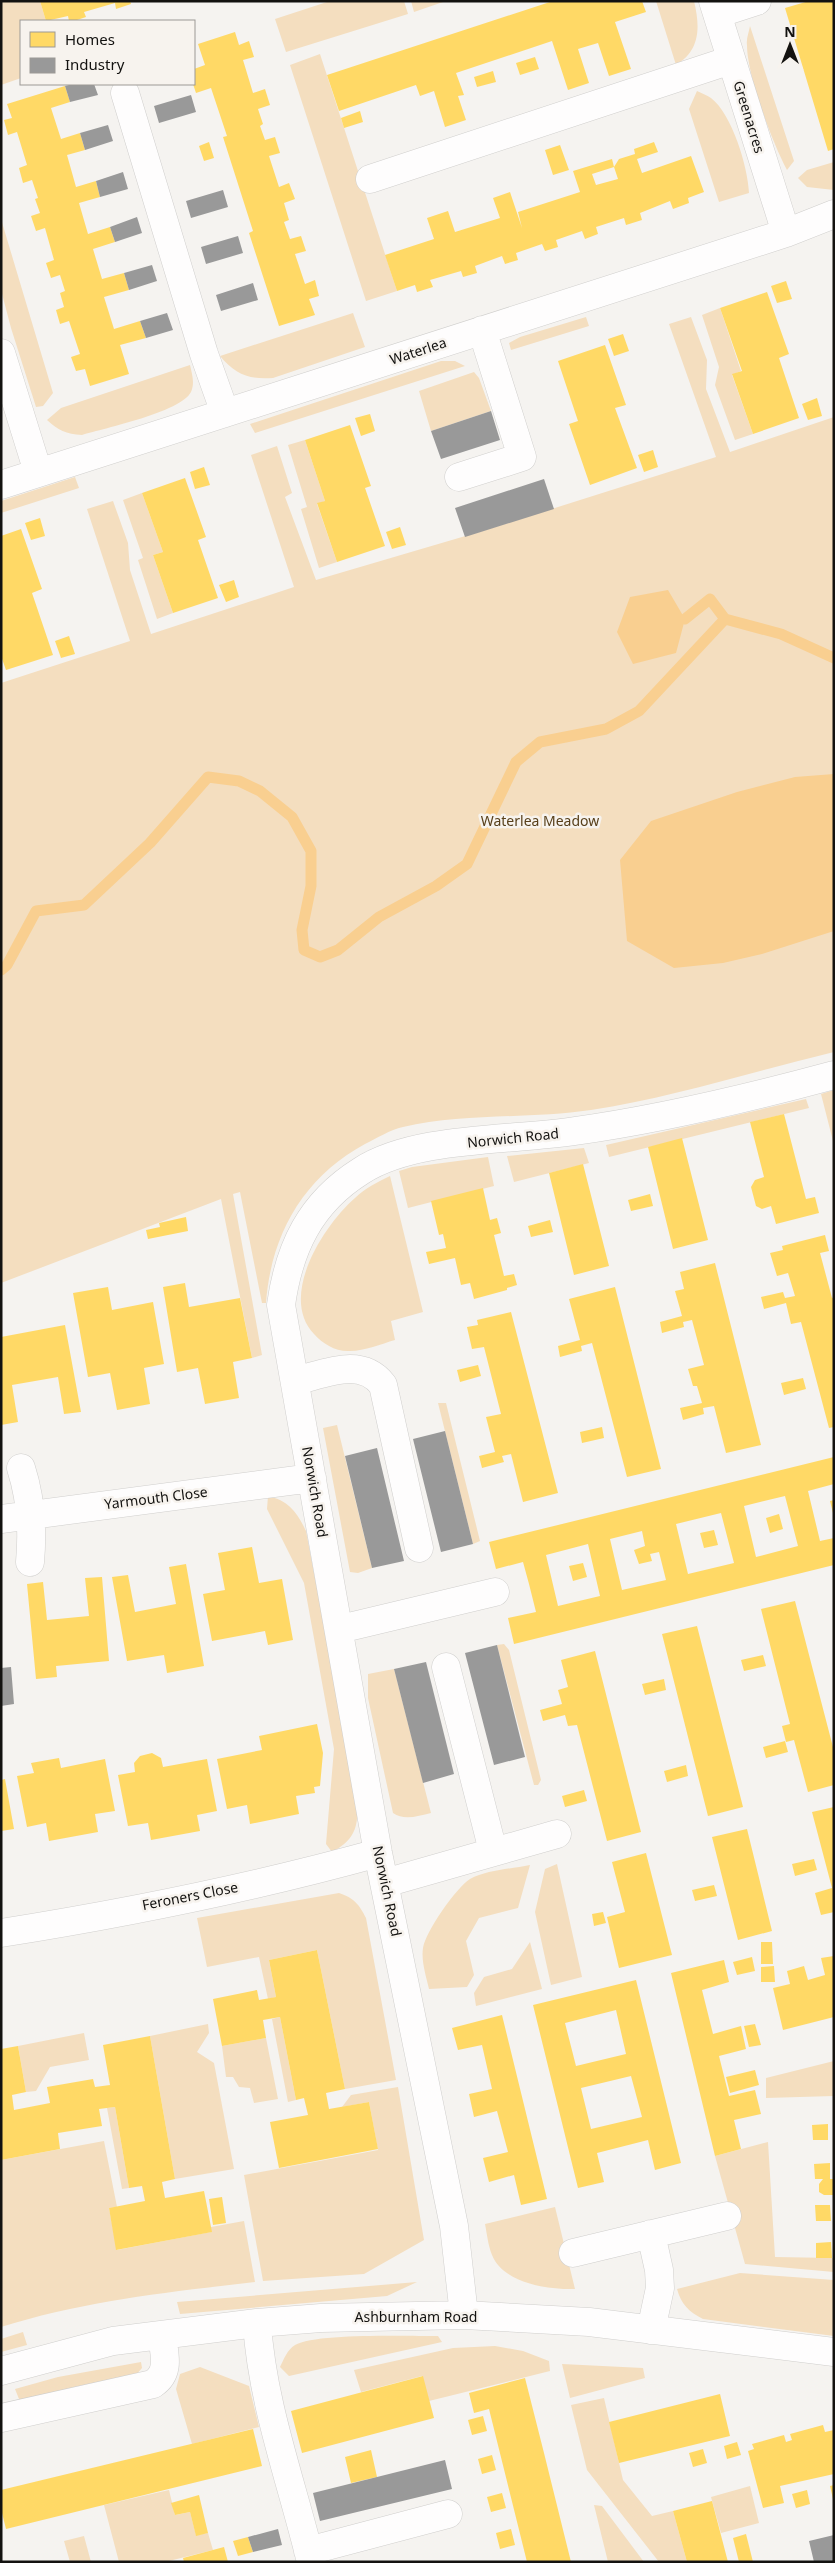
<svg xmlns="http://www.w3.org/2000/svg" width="835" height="2563" font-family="'Noto Sans',sans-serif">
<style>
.green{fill:#f4debf}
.water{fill:#f9cf90}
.homes{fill:#ffd966;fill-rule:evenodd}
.industry{fill:#999}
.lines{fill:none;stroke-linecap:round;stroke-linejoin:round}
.stream{stroke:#f9cf90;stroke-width:11}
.minor-casing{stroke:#d0cfcd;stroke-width:29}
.minor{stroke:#fefdfd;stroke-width:28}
.labels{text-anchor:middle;stroke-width:5;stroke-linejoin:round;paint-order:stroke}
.street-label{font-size:14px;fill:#131210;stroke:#f7f3ee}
.park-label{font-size:14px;fill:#58401b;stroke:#f7f3ee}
</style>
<rect width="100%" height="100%" fill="#f5f3f0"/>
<path class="green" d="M1 1H40L46 21H21V78L1 85Z
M330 1H404L408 14 286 52 275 19Z
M411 1H446L414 12Z
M656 1H694C700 26 701 50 676 65Z
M750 26 794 161 787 170C772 142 747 75 747 45 746 39 749 32 750 26Z
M320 54 397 291 366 301 290 65Z
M697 91C701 93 707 95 711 98 732 114 748 167 749 193L719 202 689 109Z
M834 162V190L807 187 798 178 807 170Z
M1 219 53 393 43 406 36 407 11 328 1 290Z
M720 308 741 371 732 375 753 434 735 440 715 385 719 367 702 315Z
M353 313 365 347 273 378C249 380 235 374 220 356Z
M586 317 589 326 511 350 509 343 520 337Z
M691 317 707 360 706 389 730 452 834 417V1052C755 1071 671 1098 591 1110 530 1119 463 1113 403 1127 390 1130 377 1138 365 1144 304 1177 271 1234 266 1303H262L240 1192 233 1194 262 1355 252 1358 221 1199 1 1283V683L130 641 87 509 113 501 128 543 130 570 151 634 294 587 251 455 277 446 292 493 285 497 316 580 479 532 716 457 669 324Z
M441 361H455L465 366 255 433 250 424Z
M190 365C192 374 195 383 191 392 181 412 105 428 82 435 66 434 58 430 47 420L61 408Z
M474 372 479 378 491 411 431 431 419 391Z
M305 440 325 501 317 504 337 562 319 568 301 509 307 507 288 445Z
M75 477 79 488 1 513V501Z
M142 493 163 552 153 555 173 613 157 619 138 560 143 558 123 500Z
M834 1090V1145L821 1094Z
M806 1099 809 1108 609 1157 606 1145Z
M584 1148 589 1163 514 1182 507 1156Z
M488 1157 494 1186 408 1208 399 1171 412 1167Z
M390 1176 423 1312 391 1321 395 1340C381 1344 365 1351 350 1351 336 1352 323 1344 314 1334 278 1296 324 1225 355 1198 365 1188 378 1182 390 1176Z
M438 1403H446L480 1541 473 1544Z
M337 1425 372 1568 358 1573 350 1572 323 1428Z
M268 1496C289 1501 297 1512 306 1531L356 1793C359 1821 359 1838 332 1852L326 1844 334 1749 304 1583 267 1509Z
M504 1644 509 1650 541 1780 538 1785H534L497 1645Z
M394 1669 431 1813C418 1816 404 1821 393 1813L368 1698V1674Z
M557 1864 582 1977 551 1985 535 1912 545 1869Z
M530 1865 518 1908 479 1918 466 1941 474 1975 467 1987 429 1989C426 1976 421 1961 423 1948 426 1931 456 1888 470 1879 487 1870 511 1869 530 1865Z
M339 1893C354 1898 359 1904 366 1918L396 2080 345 2089 317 1950 269 1960 276 1997 268 1999 259 1957 207 1967 197 1918Z
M530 1942 542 1989 476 2006 474 1993 484 1977 512 1969Z
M280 2017 296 2100 288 2102 272 2019Z
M208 2024 209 2033 197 2052 214 2063 234 2169 175 2179 150 2036Z
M84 2033 89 2060 50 2067 36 2091 26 2092 18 2046Z
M266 2038 278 2099 254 2103 250 2088 239 2087 233 2077H226L222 2046Z
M834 2061V2096L766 2098V2078Z
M398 2087 424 2240 364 2274 263 2281 244 2175 378 2150 369 2102 342 2107 351 2095Z
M115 2107 129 2188 122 2189 107 2108Z
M104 2141 117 2207 109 2208 117 2250 211 2232V2227L244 2221 255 2282C169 2292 84 2301 1 2327V2160Z
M768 2142 775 2257 834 2258V2272L745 2264 715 2156Z
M555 2207 575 2289C549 2290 503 2283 492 2255 488 2245 487 2234 485 2224Z
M740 2273 834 2280V2336L703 2319C689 2312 681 2304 677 2289Z
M417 2282 387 2296 180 2314 177 2302Z
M23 2332 27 2345 1 2352V2339Z
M438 2336 442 2342 289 2376 280 2367C284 2359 287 2350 295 2345 314 2333 410 2336 438 2336Z
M495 2346 523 2351 549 2361 550 2371 429 2401 422 2376 361 2392 354 2370 453 2348Z
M141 2362 142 2368 136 2375 74 2387 30 2400 19 2399 15 2389 58 2377Z
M562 2364 643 2368 645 2378 570 2398Z
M200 2367 249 2386 259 2427 192 2444 176 2389 180 2374Z
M604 2398 623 2480 652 2516 673 2511 687 2562H659L587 2470 571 2405Z
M750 2486 759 2523 721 2533 711 2497Z
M169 2490 175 2515 190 2512 196 2535 208 2533 213 2550 165 2562H119L104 2505Z
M594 2505 602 2506 644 2562H608Z
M84 2536 91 2562H70L64 2541Z"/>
<path class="water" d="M668 590 685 619 676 653 633 664 617 632 630 597Z
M834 774V931L762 954 723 963 674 968 627 941 620 860 651 821 737 792 795 777Z"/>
<path class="homes" d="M40 1H130L131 4 116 9 115 3 84 12 86 17 74 21H69L68 16 46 21Z
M553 1H642L646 12 615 22 631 69 609 76 598 43 578 49 589 83 568 90 552 41 456 73 464 95 458 96 466 120 445 127 434 91 420 96 416 85 339 111 327 75Z
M809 1H834V149L828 151 785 8Z
M235 32 239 45 249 41 254 57 243 60 253 93 265 89 270 105 258 109 263 124 260 126 265 140 275 137 280 153 269 156 279 187 289 183 295 199 284 203 289 220 284 222 290 239 301 236 306 251 295 254 305 284 315 280 319 296 309 299 315 315 279 326 249 233 253 231 223 137 227 136 211 88 196 93 193 84 194 69 205 65 198 44Z
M535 57 539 69 520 75 516 63Z
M493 71 496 82 477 87 474 77Z
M65 86 70 102 51 108 61 139 80 133 85 150 67 155 76 187 96 181 100 197 79 203 88 234 110 227 115 242 93 249 102 279 124 273 129 290 104 297 114 329 140 321 146 338 120 345 129 374 90 386 85 369 76 371 71 357 80 354 69 321 60 324 56 310 64 307 60 293 65 291 60 275 51 278 46 263 54 260 45 228 36 231 31 216 40 213 35 199 38 198 32 180 23 183 19 168 27 165 17 132 8 135 4 120 12 118 7 104Z
M360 111 363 122 344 128 341 118Z
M209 142 214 158 204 161 199 146Z
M654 142 658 152 637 159 642 173 691 156 704 192 688 198 689 203 673 209 670 201 640 213 642 220 626 225 624 218 596 227 598 234 585 239 582 231 556 240 558 247 545 251 542 244 516 253 518 260 505 264 502 256 475 266 477 273 463 277 461 271 430 280 433 287 417 292 415 285 397 291 385 255 434 239 427 218 448 211 455 232 500 218 493 198 510 192 522 228 518 212 580 192 573 171 612 159 614 167 592 174 596 185 618 179 614 167 619 159 635 154 634 149Z
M560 145 569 170 553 175 545 150Z
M786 281 792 299 777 303 771 286Z
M767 292 789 354 779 358 799 418 753 434 732 374 742 371 720 308Z
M623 334 629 351 614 356 608 339Z
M605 345 626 405 615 408 637 468 590 485 569 424 578 421 558 361Z
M817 398 822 416 808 420 802 404Z
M370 414 375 431 361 436 355 418Z
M350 425 371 486 365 488 385 546 337 562 317 503 325 501 305 440Z
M653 450 658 467 644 472 638 455Z
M204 467 210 485 195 489 190 472Z
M185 478 206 537 198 540 218 598 173 613 153 555 163 552 142 493Z
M40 518 45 536 31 540 25 523Z
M400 527 406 545 392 549 386 532Z
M21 529 42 589 32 593 53 655 6 670 1 656V536Z
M234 580 239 597 226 602 219 585Z
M69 636 75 654 61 658 55 641Z
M784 1114 806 1199 815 1197 819 1213 776 1224 771 1206 762 1209 756 1206 751 1187 755 1180 764 1177 750 1122Z
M682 1138 708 1240 673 1249 648 1147Z
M583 1164 609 1266 574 1275 549 1173Z
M483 1188 490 1220 497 1218 501 1233 494 1235 504 1276 514 1274 517 1285 507 1288V1290L474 1299 470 1283 461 1285 455 1258 429 1264 426 1252 446 1248 443 1234 439 1235 431 1201Z
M650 1194 653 1206 631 1211 628 1200Z
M186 1217 188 1231 148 1239 146 1230 160 1227 159 1223Z
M550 1220 553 1232 531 1237 528 1226Z
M825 1235 829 1251 820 1253 832 1298 834 1297V1427L829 1428 801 1322 791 1324 786 1303 764 1309 761 1297 783 1292 785 1298 795 1296 788 1273 777 1276 770 1253 783 1250 782 1246Z
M715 1263 761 1445 726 1453 714 1406 703 1408 704 1414 683 1420 680 1408 702 1403 697 1386H693L688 1369 704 1365 692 1320 683 1322 684 1327 662 1333 660 1322 682 1316 675 1291 684 1289 680 1272Z
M185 1283 189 1307 240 1298 252 1358 233 1362 239 1398 205 1404 198 1368 177 1372 163 1287Z
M108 1287 112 1310 153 1302 164 1364 144 1368 150 1404 117 1410 110 1373 88 1377 73 1293Z
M615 1287 661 1469 627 1477 592 1343 581 1346 582 1351 560 1357 558 1346 580 1340 569 1299Z
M511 1312 558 1493 523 1502 511 1454 502 1456 504 1462 482 1468 479 1456 495 1452 486 1417 501 1414 484 1347 472 1349 467 1327 478 1325 477 1320Z
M65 1325 81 1412 64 1414 58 1377 12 1385 18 1422 1 1425V1337Z
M478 1365 481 1376 460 1382 457 1370Z
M803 1378 806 1389 784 1395 781 1383Z
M602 1427 604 1438 582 1443 580 1432Z
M834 1457V1484L808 1491 820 1541 834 1538V1565L514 1644 508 1618 536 1612 529 1584 523 1562 496 1569 489 1542ZM785 1496 798 1546 756 1557 744 1506ZM721 1513 734 1563 688 1574 676 1524ZM642 1531 645 1546 634 1550 639 1564 652 1561 650 1554 659 1552 666 1580 622 1590 610 1539ZM588 1544 600 1596 558 1606 546 1555Z
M834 1500V1513H833L830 1501Z
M779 1514 783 1529 770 1533 766 1518Z
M714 1530 718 1545 704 1548 700 1533Z
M252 1547 259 1583 282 1579 293 1640 268 1645 265 1631 212 1641 203 1594 225 1590 218 1553Z
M583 1563 587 1577 573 1581 569 1566Z
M186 1564 204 1666 167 1673 164 1655 127 1661 112 1577 128 1575 135 1612 176 1604 169 1567Z
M102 1577 109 1661 56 1666 57 1677 36 1679 27 1584 43 1582 47 1620 89 1616 85 1578Z
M795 1601 834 1751V1785L808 1792 794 1740 786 1742 782 1726 790 1724 761 1609Z
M697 1626 743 1807 708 1816 662 1634Z
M595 1651 641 1832 607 1841 577 1725 568 1726 565 1715 543 1721 540 1710 562 1704 558 1690 568 1687 561 1660Z
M763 1655 766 1666 744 1671 741 1660Z
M664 1679 666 1690 645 1695 642 1684Z
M317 1724 323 1753 320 1786 314 1787 315 1793 296 1796 299 1814 250 1824 247 1805 227 1809 217 1759 262 1750 259 1736Z
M785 1741 788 1752 766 1758 763 1747Z
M152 1753 161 1758 163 1767 207 1759 217 1811 197 1815 200 1831 151 1840 148 1823 128 1826 118 1775 135 1772 134 1763 140 1756Z
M59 1758 61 1768 105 1759 115 1811 95 1814 98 1832 49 1841 46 1823 27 1827 17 1776 34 1773 31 1763Z
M686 1765 688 1776 667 1782 664 1771Z
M5 1779 14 1829 1 1831V1780Z
M584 1790 587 1801 565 1807 562 1796Z
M834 1807V1912L821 1915 815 1893 832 1888 812 1812Z
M747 1829 772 1931 738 1940 712 1837Z
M646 1853 672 1955 619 1968 607 1917 625 1912 612 1862Z
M814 1859 817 1870 795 1876 792 1864Z
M714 1885 717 1896 695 1901 692 1890Z
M603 1912 606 1923 594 1926 592 1914Z
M761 1942H772L773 1964H761Z
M317 1950 345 2089 326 2093 329 2109 369 2102 378 2149 279 2168 270 2122 308 2115 304 2098 296 2100 280 2017 263 2020 266 2038 222 2046 213 1999 257 1990 259 2000 276 1997 269 1960Z
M834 1956V2017L783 2030 773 1988 790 1984 787 1971 804 1966 808 1980 825 1975 821 1958Z
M752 1957 755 1971 737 1975 733 1962Z
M724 1960 729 1982 702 1990 713 2034 741 2026 746 2049 719 2056 729 2096 755 2090 761 2114 734 2120 741 2149 715 2156 671 1973Z
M774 1966 775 1982H761V1967Z
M636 1980 681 2163 655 2170 648 2140 597 2153 604 2182 578 2188 533 2005ZM616 2010 626 2054 576 2066 565 2023ZM631 2076 642 2117 591 2129 581 2088Z
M502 2015 547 2199 521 2205 514 2175 489 2182 483 2158 508 2152 497 2111 474 2117 469 2094 492 2089 482 2045 458 2050 452 2028Z
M755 2024 761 2045 749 2047 744 2026Z
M150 2036 175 2179 162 2182 165 2198 204 2191 212 2232 116 2250 109 2208 145 2201 142 2186 129 2188 115 2107 99 2109 102 2126 58 2133 60 2149 1 2160V2049L18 2046 26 2092 12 2095 14 2110 50 2103 47 2087 93 2079 95 2087 110 2085 103 2045Z
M755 2070 759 2085 730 2093 726 2077Z
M828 2124V2140H813L812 2125Z
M830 2163V2179H834V2195H824L819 2192V2184L823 2179H815L814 2164Z
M222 2197 226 2223 213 2225 209 2199Z
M815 2205H830L831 2221H816Z
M831 2242 832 2258H816V2243Z
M423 2376 434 2418 302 2453 291 2411Z
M525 2378 544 2453 571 2562H527L489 2409 474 2413 469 2393Z
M720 2394 730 2436 619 2463 609 2422Z
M483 2416 487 2431 472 2435 468 2420Z
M823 2425 825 2432 834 2430V2474L780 2486 784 2503 763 2508 748 2451 754 2449 752 2444 784 2435 786 2442 792 2440 790 2434Z
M253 2429 262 2466 6 2529 1 2509V2490Z
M737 2442 741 2455 727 2459 724 2446Z
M703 2449 707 2463 693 2467 689 2453Z
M371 2450 377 2477 351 2483 345 2457Z
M492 2455 496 2470 482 2474 478 2459Z
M834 2485V2499H833L830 2486Z
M807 2490 810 2504 796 2508 792 2494Z
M502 2493 506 2508 491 2512 487 2497Z
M199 2495 208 2533 196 2536 190 2512 175 2515 171 2503Z
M712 2501 728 2562H687L673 2511Z
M511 2529 515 2545 500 2549 496 2533Z
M746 2534 753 2562H739L733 2538Z
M248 2537 253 2552 238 2556 233 2541Z
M224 2547 228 2562H184L183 2558Z"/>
<path class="industry" d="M73 84H94L98 95 70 102 65 86Z
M191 95 196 112 159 123 154 106Z
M108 125 113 141 85 150 80 133Z
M123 172 128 189 100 197 96 181Z
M223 190 228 207 191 218 186 201Z
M137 217 142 233 115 242 110 227Z
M238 236 243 253 206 264 201 247Z
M152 265 157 281 129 290 124 273Z
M253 283 258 300 221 311 216 295Z
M167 313 173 330 146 338 140 321Z
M491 411 500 440 441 459 431 431Z
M544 479 554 509 465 537 455 508Z
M445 1431 473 1544 441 1552 413 1439Z
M377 1448 404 1561 372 1568 345 1456Z
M497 1645 525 1757 494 1765 465 1653Z
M426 1662 454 1774 423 1783 394 1669Z
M11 1667 14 1704 1 1706V1668Z
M445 2460 452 2489 320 2521 313 2493Z
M278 2529 282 2545 253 2552 248 2537Z
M834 2535V2562H814L809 2541Z"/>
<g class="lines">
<path class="stream" d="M685 619 710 599 725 619 781 634 834 658
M1 970 7 965 36 911 84 905 150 843 208 777 239 781 260 791 292 817 311 851V886L302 930 304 950 320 957 338 950 379 917 436 886 467 864 516 762 540 742 606 729 639 711 725 619"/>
<defs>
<path id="minor" d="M713 1 786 233
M717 14 757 1
M125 93 204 354 225 413
M370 179 731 60
M1 353 38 472
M459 477 522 457 482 330
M1 485 786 233 834 214
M295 1381C325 1374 361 1356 383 1385L419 1548
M21 1468C31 1499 33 1529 30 1562
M1 1519 312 1478
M340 1629 495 1592
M446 1667 493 1851
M385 1883 557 1834
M1 1933C127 1913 255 1887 378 1853
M651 2234 659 2270 660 2288 651 2330
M573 2253 727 2216
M464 2315 454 2226 378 1853 281 1305C289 1248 310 1203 361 1171 415 1136 511 1141 575 1131 662 1119 749 1098 834 1075
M257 2323C262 2404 292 2483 311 2562
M1 2371 113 2341 257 2323 321 2318 464 2315 589 2322 834 2352
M1 2418 153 2384C171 2372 164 2354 162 2335
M308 2551 448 2514"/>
</defs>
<use href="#minor" class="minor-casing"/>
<use href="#minor" class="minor"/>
</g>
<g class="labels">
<g class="street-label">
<text transform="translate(749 117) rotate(73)" y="5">Greenacres</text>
<text transform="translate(418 351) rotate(-18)" y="5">Waterlea</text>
<text transform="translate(513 1138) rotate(-6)" y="5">Norwich Road</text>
<text transform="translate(315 1492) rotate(80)" y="5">Norwich Road</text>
<text transform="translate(156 1498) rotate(-7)" y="5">Yarmouth Close</text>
<text transform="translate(387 1891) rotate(78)" y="5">Norwich Road</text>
<text transform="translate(190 1896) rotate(-11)" y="5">Feroners Close</text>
<text x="416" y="2322">Ashburnham Road</text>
</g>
<g class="park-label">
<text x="540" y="826">Waterlea Meadow</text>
</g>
</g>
<rect width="835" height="2563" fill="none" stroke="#131210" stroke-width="5"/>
<rect x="20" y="20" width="175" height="65" fill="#f7f3ee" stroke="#9c9995"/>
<rect x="30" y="32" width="25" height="15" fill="#ffd966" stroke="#9c9995"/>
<text x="65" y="45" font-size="15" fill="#131210">Homes</text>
<rect x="30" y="58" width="25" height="15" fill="#999999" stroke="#9c9995"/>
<text x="65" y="70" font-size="15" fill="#131210">Industry</text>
<g transform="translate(790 45)" stroke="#f7f3ee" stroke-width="4" paint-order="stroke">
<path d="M0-4L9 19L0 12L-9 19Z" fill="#131210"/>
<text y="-8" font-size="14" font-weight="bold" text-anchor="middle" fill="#131210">N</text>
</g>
</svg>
